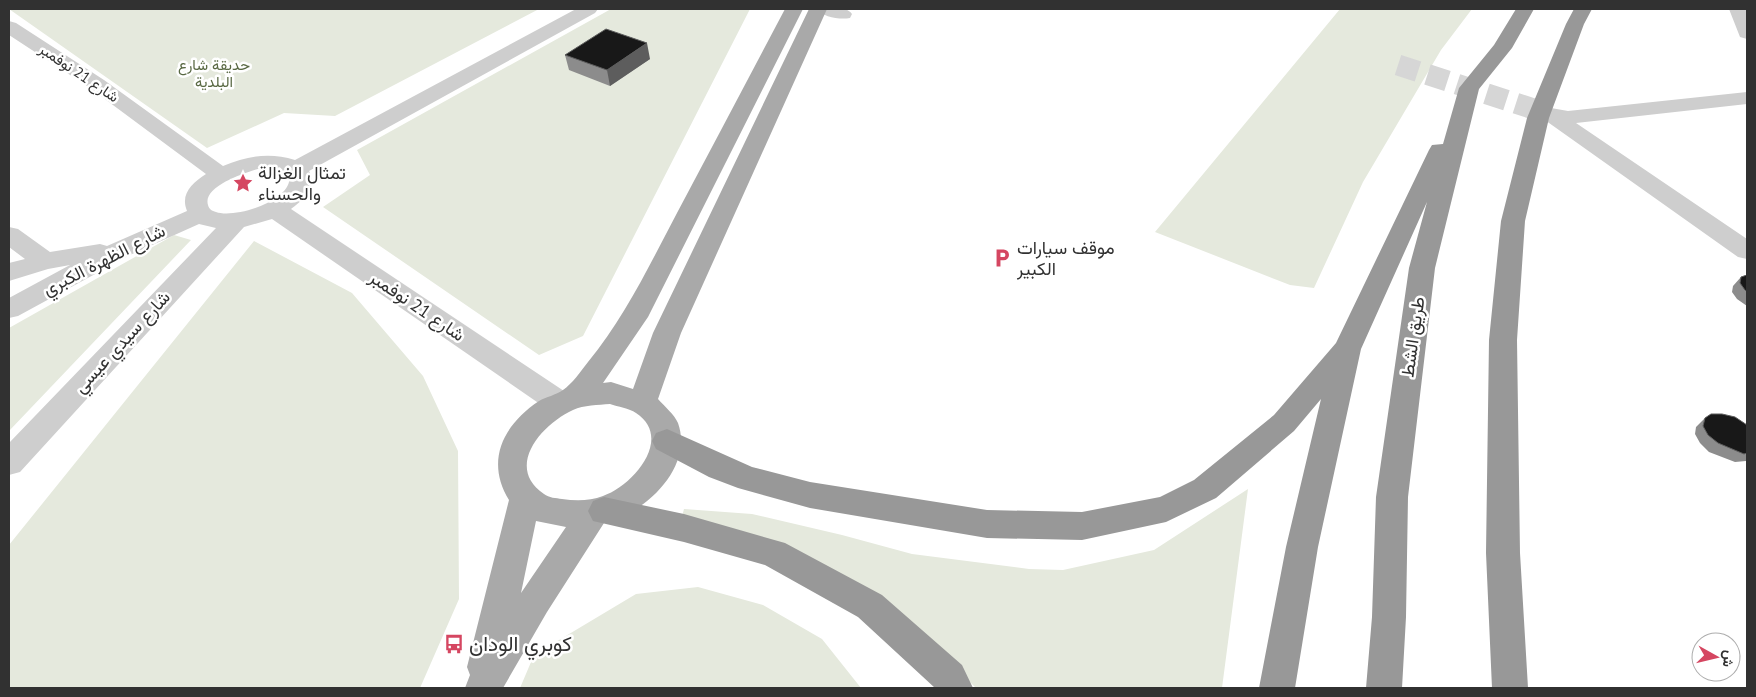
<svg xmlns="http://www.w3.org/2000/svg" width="1756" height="697" font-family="'PT Sans',Vazirmatn,sans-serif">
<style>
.green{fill:#e5e9dd}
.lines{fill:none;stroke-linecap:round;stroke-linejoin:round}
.minor-tunnel{stroke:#d6d6d6;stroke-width:21;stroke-dasharray:21 10;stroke-linecap:butt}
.minor{fill:#cecece;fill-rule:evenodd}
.major{fill:#a9a9a9;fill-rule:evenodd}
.highway{fill:#989898;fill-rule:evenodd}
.wall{fill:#8c8c8c}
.shaded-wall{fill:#5d5d5d}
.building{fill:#181818;stroke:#5d5d5d}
.labels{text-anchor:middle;stroke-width:5;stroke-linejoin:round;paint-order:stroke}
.far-park-label{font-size:15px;fill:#586842;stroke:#fff}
.far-street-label{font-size:15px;fill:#313131;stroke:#fff}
.poi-label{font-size:18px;fill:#313131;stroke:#fff;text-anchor:start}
.street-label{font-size:18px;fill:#313131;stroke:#fff}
.near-poi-label{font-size:21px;fill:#313131;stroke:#fff;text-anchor:start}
</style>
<rect width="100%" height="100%" fill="#fff"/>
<path class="green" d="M9 9H539L335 116 284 113 207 148Z
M611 9H750L583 336 539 355 323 207 370 175 357 150Z
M1340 9H1472L1441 50 1363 182 1314 288 1290 285 1155 232Z
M174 235 191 240 9 431V328Z
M254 241 352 293 423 376 458 451 459 599 420 688H9V545Z
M1248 489 1222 688H976L902 616 681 520 684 509 752 514 842 535 912 554 1029 569 1063 570 1154 550Z
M698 587 763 605 822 639 861 688H520L534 655 636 594Z"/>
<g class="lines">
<path class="minor-tunnel" d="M1398 65 1549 114"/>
<path class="minor" d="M576 9H598L595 13 309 171C319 186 302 201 291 209L570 395 574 403 570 411 560 414 550 411 272 219 244 227 20 472 9 475V443L216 228 199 224 130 255 18 316 9 318V298L70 265 48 269 9 281V263L25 259 9 247V227L18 229 50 252 100 244 107 246 187 211C180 194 192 183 206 174L90 88 9 35V21L16 23 104 80 223 166C248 156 269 152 295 160ZM261 168 277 169 289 175C295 200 235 219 216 212 212 211 209 209 208 205 202 186 247 172 261 168Z
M817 9C827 8 846 5 852 14L850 18C840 20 822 17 817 9Z
M1729 9H1747V39L1740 37Z
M1747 92V104L1576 123 1747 239V259L1738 257 1542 118 1538 114 1542 110 1551 108 1568 111Z"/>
<path class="major" d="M785 9H803L648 317 603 383 611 382 633 389 653 333 809 9H827L681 333 658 399C665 407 674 414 678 423 694 468 644 514 604 523L547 612 503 688H465L470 675 467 667 509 500C485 461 503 425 539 401 546 397 556 395 563 390 572 384 581 371 588 362 625 317 650 264 677 213 713 145 749 77 785 9ZM610 404C618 407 629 408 636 413 674 438 633 486 603 496 590 501 576 501 562 499 556 498 549 498 544 494 504 467 542 424 573 410 584 405 598 405 610 404ZM536 521 566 527 521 593Z"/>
<path class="highway" d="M1516 9H1534L1512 48 1479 89 1435 268 1408 497 1406 617 1402 688H1366L1372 617 1376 497 1409 268 1427 202 1361 349 1318 547 1295 688H1259L1286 547 1321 399 1294 431 1216 498 1166 522 1082 540 987 538 810 508 738 488 709 477 656 449 652 441 656 433 667 429 752 467 810 482 987 510 1082 512 1160 497 1194 480 1274 415 1336 343 1429 150 1432 145 1443 144 1459 88 1494 45Z
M1574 9H1592L1584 24 1549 118 1525 221 1517 340 1520 553 1528 688H1492L1486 553 1489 340 1501 221 1527 118 1566 24Z
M604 497 684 514 785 543 882 595 962 665 973 688H935L858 617 765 565 684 542 593 521 588 511 593 501Z"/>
</g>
<path class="wall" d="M565 55 650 59 610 86 569 70Z
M1747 275V306L1737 299 1732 292 1733 286 1741 277Z
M1705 418 1747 425V460L1746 461 1735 462 1709 452 1700 443 1695 434 1696 427Z"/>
<path class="shaded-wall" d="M647 43 650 59 610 86 607 70Z"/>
<path class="building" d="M606 29 647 43 607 70 565 55Z
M1747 275V292L1745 290 1740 283 1741 277Z
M1711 414H1722L1735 417 1747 425V453L1744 454 1718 443 1708 435 1703 426 1705 418Z"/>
<defs>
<symbol id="sight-bare" viewBox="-9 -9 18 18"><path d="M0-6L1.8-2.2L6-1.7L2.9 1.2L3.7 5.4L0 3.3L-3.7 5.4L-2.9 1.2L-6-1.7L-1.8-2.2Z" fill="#d54661" stroke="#fff" stroke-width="2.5" paint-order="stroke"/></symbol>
<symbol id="parking-bare" viewBox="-9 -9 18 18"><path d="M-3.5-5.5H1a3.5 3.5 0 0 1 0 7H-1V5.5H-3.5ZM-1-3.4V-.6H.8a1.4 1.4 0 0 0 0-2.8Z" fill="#d54661" stroke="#fff" stroke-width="2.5" paint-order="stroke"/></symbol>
<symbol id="bus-bare" viewBox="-9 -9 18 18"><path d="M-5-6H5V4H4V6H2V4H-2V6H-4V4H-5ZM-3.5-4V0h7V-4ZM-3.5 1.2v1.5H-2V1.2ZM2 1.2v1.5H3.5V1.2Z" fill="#d54661" stroke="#fff" stroke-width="2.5" paint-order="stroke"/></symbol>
</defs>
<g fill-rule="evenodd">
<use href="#sight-bare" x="229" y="169" width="28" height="28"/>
<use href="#parking-bare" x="988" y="244" width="28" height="28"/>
<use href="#bus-bare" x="440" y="630" width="28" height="28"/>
</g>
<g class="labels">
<g class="far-park-label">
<text x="214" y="70">حديقة شارع<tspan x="214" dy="17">البلدية</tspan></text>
</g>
<g class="far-street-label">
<text transform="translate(79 73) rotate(34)" y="5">شارع 21 نوفمبر</text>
</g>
<g class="poi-label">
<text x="258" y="179">تمثال الغزالة<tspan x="258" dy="21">والحسناء</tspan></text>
<text x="1017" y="254">موقف سيارات<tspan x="1017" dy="21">الكبير</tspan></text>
</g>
<g class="street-label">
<text transform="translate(104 260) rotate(-27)" y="6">شارع الظهرة الكبري</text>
<text transform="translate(417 306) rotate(34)" y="6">شارع 21 نوفمبر</text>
<text transform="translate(1413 337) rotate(-82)" y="6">طريق الشط</text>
<text transform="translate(122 342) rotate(-47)" y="6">شارع سيدي عيسي</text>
</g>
<g class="near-poi-label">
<text x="469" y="651">كوبري الودان</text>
</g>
</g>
<rect width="1756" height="697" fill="none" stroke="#313131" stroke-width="20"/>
<g transform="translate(1716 657) rotate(98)"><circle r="24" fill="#ffffff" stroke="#adadad"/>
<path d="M0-4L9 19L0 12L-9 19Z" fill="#d54661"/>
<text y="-8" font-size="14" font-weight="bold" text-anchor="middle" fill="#313131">ش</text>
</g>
</svg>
